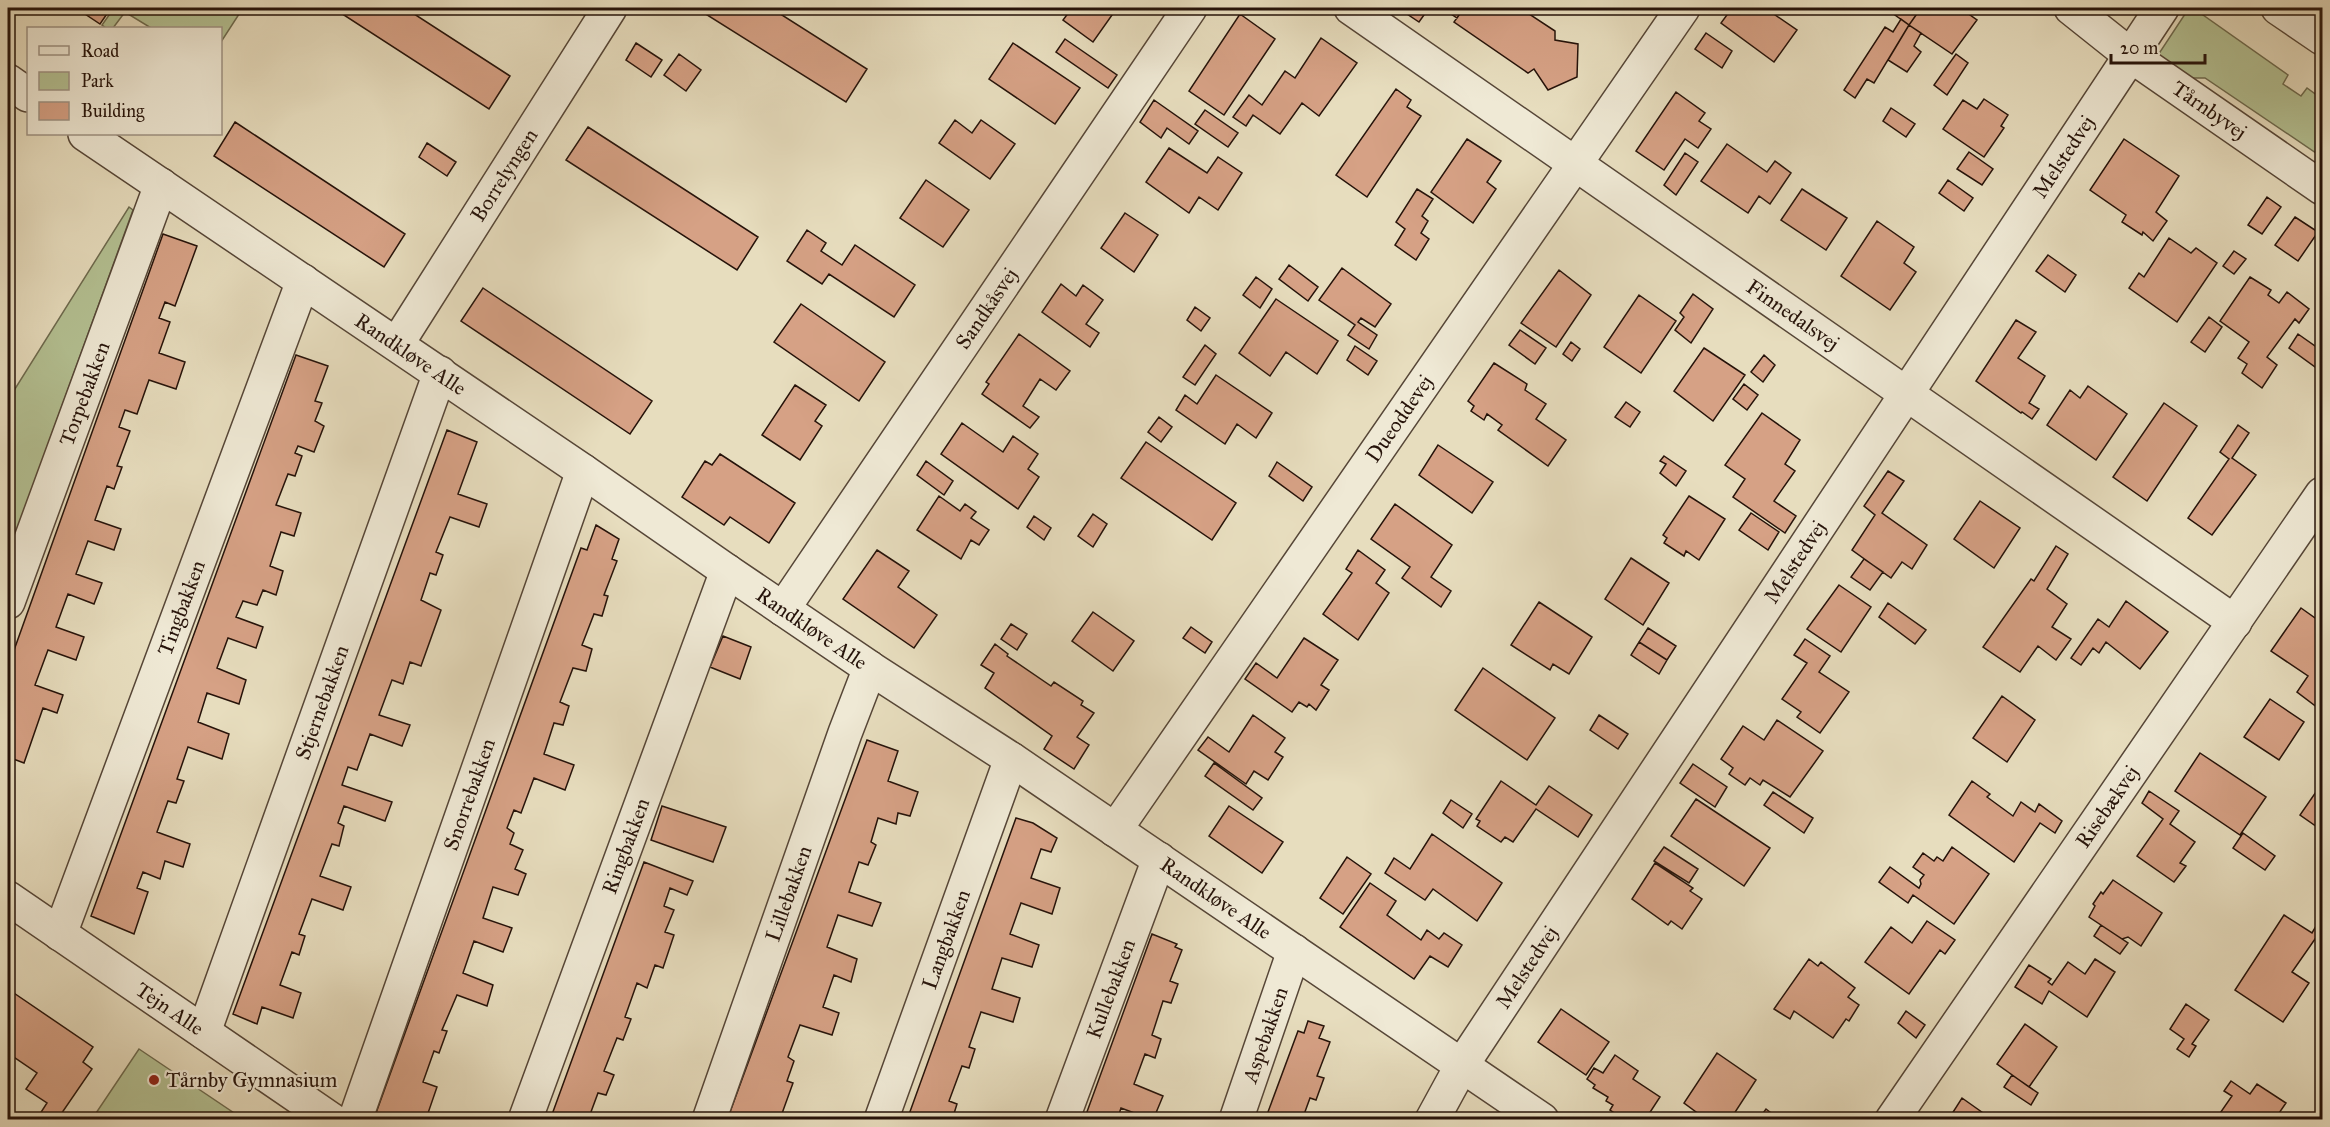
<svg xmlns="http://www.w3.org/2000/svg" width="2330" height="1127" font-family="'IM FELL Great Primer',serif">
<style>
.green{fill:#b4c193;stroke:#6d6a4e;stroke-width:1.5}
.building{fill:#d6a185;stroke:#26130a;stroke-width:1.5}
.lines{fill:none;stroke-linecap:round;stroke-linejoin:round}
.minor-casing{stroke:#564637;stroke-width:36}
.minor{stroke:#efe9d5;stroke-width:33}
.poi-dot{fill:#8f2418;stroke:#efe9d5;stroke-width:2}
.labels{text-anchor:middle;stroke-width:4.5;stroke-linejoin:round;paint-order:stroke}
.street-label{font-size:21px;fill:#26130a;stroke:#efe9d5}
.poi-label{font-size:21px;fill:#26130a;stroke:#efe9d5;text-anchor:start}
</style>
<rect width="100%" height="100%" fill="#e7ddbe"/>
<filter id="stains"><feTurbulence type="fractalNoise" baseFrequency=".00333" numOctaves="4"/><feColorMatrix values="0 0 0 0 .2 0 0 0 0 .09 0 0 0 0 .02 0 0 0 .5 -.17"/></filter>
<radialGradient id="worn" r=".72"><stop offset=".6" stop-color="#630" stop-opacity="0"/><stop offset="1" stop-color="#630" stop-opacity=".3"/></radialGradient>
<path class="green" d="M114 8H243L221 42 220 28H151L125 12 113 28H106L102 25Z
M2189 8H2193L2288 75 2283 84 2301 96 2307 88 2322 99V157L2205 78H2191L2158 55Z
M129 207 133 210 8 555V400Z
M139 1049 243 1119H92Z"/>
<path class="building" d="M76 8H111L100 24Z
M333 8H405L510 76 489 109Z
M696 8H771L867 69 846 102Z
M1072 8H1117L1093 42 1063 20Z
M1398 8H1429L1419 22Z
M1442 8H1464L1457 18Z
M1464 8H1520L1555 31V40L1578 44 1577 77 1548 90 1534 69 1528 73 1454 22Z
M1732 8H1765L1797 30 1774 62 1721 23Z
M1885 8H1921L1909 25Z
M1921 8H1960L1977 20 1952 54 1909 25Z
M1240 14 1275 39 1224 115 1189 91Z
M1901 19 1909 25 1874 83 1867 79 1855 98 1844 90 1885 27 1893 32Z
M1909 25 1921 33 1914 46 1921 52 1907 72 1888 60Z
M1706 33 1732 51 1722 68 1695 49Z
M1321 38 1357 63 1319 116 1302 103 1280 134 1253 115 1246 126 1233 117 1249 95 1262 105 1285 71 1295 78Z
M1065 39 1117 75 1108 88 1056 52Z
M636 43 662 60 651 77 626 60Z
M1013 43 1080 88 1055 124 989 79Z
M679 54 701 70 686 91 664 75Z
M1956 54 1968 63 1947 95 1934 85Z
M1396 89 1411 100 1407 107 1421 116 1367 197 1336 175Z
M1676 92 1705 113 1699 121 1711 129 1698 148 1685 139 1664 170 1636 151Z
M1984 99 2008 115 2001 126 2004 128 1984 157 1943 129 1963 100 1977 109Z
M1154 100 1198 131 1189 144 1167 128 1161 138 1140 122Z
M1891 108 1915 124 1906 137 1883 121Z
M1205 110 1238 133 1228 147 1195 124Z
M955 120 972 133 981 120 1015 144 990 179 939 143Z
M235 122 405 234 384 267 214 156Z
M588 127 758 237 737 270 566 160Z
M1467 139 1501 161 1487 182 1496 189 1473 223 1431 192Z
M2124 139 2179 176 2156 212 2167 221 2153 241 2143 232 2142 235 2122 222 2126 215 2090 190Z
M427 143 456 162 447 176 419 157Z
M1727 144 1767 172 1775 161 1791 173 1770 204 1759 196 1748 213 1701 181Z
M1169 148 1207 173 1218 157 1242 173 1218 210 1199 197 1189 213 1146 182Z
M1969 152 1993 169 1982 185 1957 169Z
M1685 153 1698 162 1676 195 1664 185Z
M926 180 969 210 943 247 900 218Z
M1948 180 1973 198 1964 211 1939 193Z
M1417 189 1433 199 1422 216 1428 221 1421 233 1429 239 1416 260 1395 245 1405 229 1396 222Z
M1802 189 1847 218 1826 250 1781 220Z
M2267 197 2281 207 2262 234 2248 225Z
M1125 213 1158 235 1134 272 1101 248Z
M2295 217 2318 232 2298 261 2275 245Z
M1877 221 1914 247 1904 263 1916 272 1890 310 1841 276Z
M807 230 826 243 821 251 842 265 855 245 915 285 894 317 829 274 822 284 787 261Z
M163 234 197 246 175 306 165 302 159 318 170 322 159 353 185 362 176 389 149 380 137 414 125 410 119 427 130 431 117 466 122 467 114 489 107 486 95 520 121 529 114 550 88 541 76 574 102 583 94 604 68 594 56 627 84 637 76 660 48 650 35 685 63 695 57 713 43 708 24 763 8 757V667Z
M2169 238 2191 253 2196 248 2217 263 2177 322 2129 288 2139 273 2144 277Z
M2234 251 2246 259 2234 274 2223 266Z
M2048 255 2076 275 2065 292 2036 271Z
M1289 265 1318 287 1308 301 1279 279Z
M1342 268 1391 304 1375 327 1361 318 1358 322 1377 335 1369 349 1348 335 1355 325 1319 300Z
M1559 270 1591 295 1556 347 1521 323Z
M1256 277 1272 289 1260 308 1243 295Z
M2250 277 2271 290 2268 295 2279 303 2287 292 2309 309 2299 323 2295 319 2267 357 2277 365 2262 388 2242 373 2247 364 2238 358 2249 342 2220 321Z
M1061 284 1076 296 1083 285 1103 300 1086 324 1099 333 1090 347 1042 312Z
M483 288 652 401 630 434 461 321Z
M1693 294 1713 309 1691 343 1675 330 1684 317 1680 313Z
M1639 295 1676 321 1641 373 1604 347Z
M1276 299 1338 341 1317 374 1286 352 1270 376 1239 353Z
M801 304 885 362 859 401 774 342Z
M1195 307 1210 318 1201 331 1187 320Z
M2209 317 2222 327 2205 352 2191 342Z
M2016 320 2036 332 2018 358 2045 376 2029 403 2039 409 2032 419 2022 412 2021 413 1976 381Z
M1520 330 1546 348 1535 364 1509 345Z
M1019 334 1070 371 1056 390 1040 379 1023 406 1039 417 1030 428 982 394 989 384 986 382Z
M2298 334 2322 351V372L2289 348Z
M1571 342 1580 349 1572 361 1563 354Z
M1205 345 1216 354 1195 385 1183 377Z
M1355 346 1377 361 1368 375 1347 360Z
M1704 348 1745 375 1713 421 1674 391Z
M296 355 328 366 315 401 322 403 315 421 324 426 314 452 298 446 295 453 302 456 295 476 288 474 276 505 301 513 294 536 281 532 270 566 283 571 276 595 263 590 257 605 243 601 236 617 263 627 256 648 228 638 217 668 246 680 239 704 207 693 198 722 229 734 222 759 188 747 177 779 184 781 176 803 168 801 157 832 190 844 183 867 165 861 160 879 143 872 137 888 148 892 134 934 91 916Z
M1764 355 1775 365 1763 382 1751 372Z
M1494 363 1527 384 1525 390 1546 404 1536 419 1566 440 1548 466 1498 430 1502 425 1487 414 1484 420 1471 411 1474 406 1468 401Z
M1216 375 1272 413 1256 438 1237 424 1225 444 1176 410 1185 395 1197 404Z
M1744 384 1758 395 1747 410 1733 399Z
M795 385 826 405 815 421 822 426 800 460 762 435Z
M2088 386 2127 414 2096 460 2047 425 2070 390 2080 398Z
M1626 402 1640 412 1630 427 1615 417Z
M2164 403 2197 426 2147 501 2113 477Z
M1762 413 1800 440 1785 464 1795 471 1774 501 1796 516 1785 533 1733 497 1745 479 1725 465Z
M1159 417 1172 427 1161 442 1148 432Z
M962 423 1003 452 1013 436 1038 454 1028 469 1039 477 1018 509 941 454Z
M2238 425 2249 433 2232 458 2256 475 2212 535 2188 518 2229 459 2220 452Z
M447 430 477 442 458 494 487 504 479 527 450 517 436 552 443 555 436 575 430 573 421 600 441 610 421 666 410 662 403 684 392 680 379 715 410 725 402 746 370 734 357 770 348 767 342 785 392 802 385 821 344 806 338 823 344 826 339 846 332 844 320 876 351 887 343 910 312 899 299 934 305 936 299 955 292 952 280 985 301 993 293 1018 262 1007 257 1024 233 1014Z
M1146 442 1236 503 1212 540 1121 478Z
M1438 445 1493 482 1472 513 1419 475Z
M720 454 795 503 769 543 730 517 724 525 682 497 705 461 712 465Z
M1664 456 1686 471 1676 486 1660 473 1666 464 1660 461Z
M926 461 953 481 944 495 917 475Z
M1277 462 1312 487 1303 501 1269 476Z
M1888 471 1904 481 1882 513 1927 545 1912 569 1902 562 1891 578 1852 550 1875 515 1864 506Z
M939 496 960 511 965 504 976 512 971 518 989 530 979 545 971 540 961 559 917 530Z
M1689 496 1725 519 1699 560 1686 551 1684 556 1664 543 1667 538 1663 535Z
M1980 501 2020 528 1994 568 1954 539Z
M1395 504 1452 545 1431 577 1451 591 1441 607 1402 578 1410 567 1371 539Z
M1751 513 1779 532 1768 550 1739 530Z
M1093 514 1107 524 1093 547 1078 536Z
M1034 516 1051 528 1044 540 1027 527Z
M596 525 619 539 612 559 617 561 604 595 608 596 602 616 594 614 582 645 592 649 586 671 573 668 560 702 569 706 563 725 554 723 544 754 574 765 565 790 534 778 521 813 514 810 507 828 514 833 510 844 523 850 515 869 526 874 518 895 493 887 483 918 512 928 503 952 474 941 463 973 493 985 487 1006 457 995 442 1030 447 1031 439 1053 434 1051 423 1082 437 1087 427 1116 437 1120H388L376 1113 581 548 587 550Z
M2056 546 2068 554 2047 589 2067 604 2052 627 2071 639 2056 660 2038 646 2020 672 1983 647 2031 579 2034 581Z
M877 550 909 571 898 587 937 615 914 648 843 599Z
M1358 550 1385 570 1376 583 1389 593 1358 640 1323 614 1352 573 1346 569Z
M1631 558 1669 583 1643 625 1605 599Z
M1864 559 1883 572 1870 590 1851 577Z
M1839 585 1871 607 1841 652 1807 629Z
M2126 601 2168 632 2140 669 2106 642 2099 653 2093 648 2081 665 2071 658 2098 619 2109 627Z
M1539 602 1592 637 1569 674 1553 664 1550 670 1511 645Z
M1888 603 1926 630 1915 644 1879 617Z
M2301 608 2322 623V711L2297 692 2308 676 2271 651Z
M1093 612 1134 641 1113 671 1072 641Z
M1011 624 1027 634 1017 650 1001 639Z
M1191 627 1212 642 1205 653 1183 638Z
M1648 628 1676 646 1667 660 1639 642Z
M723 636 751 647 740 679 710 667Z
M1304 638 1338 660 1321 685 1329 690 1316 710 1309 704 1307 707 1299 702 1292 712 1245 679 1256 663 1277 678Z
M1805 639 1830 656 1819 672 1849 692 1820 733 1797 717 1801 712 1782 699 1807 663 1794 655Z
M1639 642 1667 660 1659 674 1631 655Z
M995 644 1008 654 1007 656 1051 686 1054 682 1083 701 1081 705 1094 713 1077 737 1089 745 1074 769 1044 749 1052 736 985 688 994 673 981 665Z
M1483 668 1555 718 1527 760 1455 710Z
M2002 696 2035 720 2007 762 1973 738Z
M2270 699 2304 722 2279 760 2244 737Z
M1253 715 1285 738 1275 752 1283 757 1268 780 1254 771 1246 784 1198 750 1208 737 1229 752Z
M1599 715 1628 734 1618 749 1590 730Z
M1777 720 1823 751 1790 797 1763 780 1760 785 1750 778 1745 785 1729 774 1733 768 1721 759 1743 726 1764 740Z
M867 740 898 751 888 781 918 792 910 816 898 813 896 824 878 818 871 842 876 845 868 865 859 862 849 892 881 903 872 926 838 915 827 947 857 959 851 982 834 975 823 1007 839 1013 832 1035 800 1025 788 1057 794 1061 787 1081 793 1083 780 1119 776 1117 775 1120H727Z
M2200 753 2266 797 2240 835 2175 791Z
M1214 763 1262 798 1253 810 1205 776Z
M1693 764 1727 787 1715 807 1680 783Z
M1501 781 1536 805 1549 786 1592 815 1578 837 1536 809 1513 842 1505 837 1501 842 1477 826 1480 821 1476 819Z
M1972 781 1990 794 1987 797 2013 816 2021 802 2035 812 2039 804 2062 821 2055 833 2040 823 2014 862 1949 815Z
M2318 789 2322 792V826L2320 829 2300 815Z
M2149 791 2179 811 2170 824 2195 842 2180 863 2186 866 2174 882 2137 856 2163 819 2142 803Z
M1773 792 1813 818 1804 833 1764 805Z
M1696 799 1770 848 1744 886 1671 836Z
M1451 800 1472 814 1463 828 1443 813Z
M662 806 726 827 713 862 651 840Z
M1229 806 1283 842 1262 873 1209 836Z
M1016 818 1033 823 1057 838 1051 852 1041 849 1031 878 1060 888 1052 914 1021 903 1010 934 1039 945 1032 967 1002 958 992 989 1020 998 1013 1022 981 1012 969 1047 975 1049 969 1068 962 1066 949 1101 957 1104 952 1120H907Z
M2243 833 2275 856 2265 870 2233 848Z
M1432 834 1502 883 1477 921 1433 889 1425 900 1385 873 1394 858 1410 869Z
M1664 847 1698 869 1689 883 1654 861Z
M1952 847 1989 874 1954 924 1913 895 1908 903 1879 882 1890 867 1919 888 1921 884 1920 880 1924 875 1913 867 1923 853 1934 861 1937 857 1943 861Z
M1347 857 1371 874 1343 914 1320 898Z
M644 862 693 881 687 895 670 888 664 906 674 910 665 932 674 935 663 968 655 965 647 988 637 983 625 1017 631 1019 623 1040 617 1038 604 1071 614 1075 606 1095 598 1093 588 1120H550Z
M1655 863 1693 888 1690 891 1702 899 1682 929 1671 921 1668 925 1632 899Z
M2113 880 2162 913 2141 946 2128 937 2122 939 2089 917 2095 906 2093 904 2101 892 2103 894Z
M1370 883 1396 901 1387 915 1421 940 1427 930 1439 939 1444 933 1462 945 1448 967 1430 956 1414 979 1340 927Z
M2284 915 2312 933 2322 916V943L2315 939 2292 972 2309 983 2283 1022 2235 990Z
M1927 921 1955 940 1945 954 1940 950 1909 994 1865 962 1891 927 1912 943Z
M2101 925 2128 943 2120 954 2094 936Z
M1152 934 1177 944 1175 947 1182 950 1170 981 1178 984 1171 1003 1163 1001 1152 1035 1161 1039 1155 1058 1145 1054 1134 1084 1163 1096 1153 1120 1121 1108 1117 1120H1084Z
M1809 959 1818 966 1821 962 1855 988 1848 997 1859 1005 1849 1021 1846 1019 1833 1038 1794 1011 1790 1019 1774 1009Z
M2095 959 2115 972 2087 1017 2049 991 2042 1004 2015 987 2029 965 2051 979 2048 982 2052 985 2068 962 2085 974Z
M8 989 93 1047 83 1062 92 1069 57 1120H36L47 1103 26 1089 37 1073 8 1053Z
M2186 1004 2209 1020 2192 1044 2196 1046 2189 1057 2177 1049 2184 1039 2170 1029Z
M1561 1009 1609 1042 1586 1075 1538 1042Z
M1906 1011 1925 1025 1916 1038 1898 1023Z
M1308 1021 1324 1026 1319 1038 1330 1042 1317 1076 1324 1078 1316 1100 1310 1098 1302 1120H1265L1298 1031 1304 1033Z
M2025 1024 2057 1047 2029 1087 1997 1064Z
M1717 1053 1756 1080 1730 1120H1707L1684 1103Z
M1615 1055 1638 1071 1633 1079 1660 1097 1645 1120H1625L1610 1110 1613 1105 1606 1101 1608 1097 1593 1088 1595 1085 1587 1079 1594 1068 1603 1073Z
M2012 1075 2038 1093 2031 1105 2004 1087Z
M2231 1081 2250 1094 2257 1084 2286 1103 2279 1113 2289 1120H2223L2218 1116 2232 1096 2224 1091Z
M1962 1098 1993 1120H1948Z
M1766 1109 1779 1119V1120H1758Z"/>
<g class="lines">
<defs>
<g id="minor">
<path id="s1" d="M1351 8 2235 622"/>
<path id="s2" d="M2071 8 2130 55 2322 188"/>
<path d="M2278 8 2322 38"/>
<path d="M8 81 28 95"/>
<path id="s3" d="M85 134 583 471 727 571 870 668 1011 759 1542 1120"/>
<path id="s4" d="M397 344 610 8"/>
<path id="s5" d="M8 602 161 185"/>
<path id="s6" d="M783 609 1190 8"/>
<path id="s7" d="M1115 830 1683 8"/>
<path id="s8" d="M8 898 332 1120"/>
<path id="s9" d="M60 934 303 281"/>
<path id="s10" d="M204 1032 440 373"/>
<path id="s11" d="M355 1120 583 471"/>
<path id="s12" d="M525 1120 727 571"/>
<path id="s13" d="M709 1120 845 733 870 668"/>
<path id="s14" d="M881 1120 1011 759"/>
<path id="s15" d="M1062 1120 1159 859"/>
<path id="s16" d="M1236 1120 1294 951"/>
<path id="s17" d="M1432 1120 1462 1065 2162 8"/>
<path id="s18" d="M1892 1120 2322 494"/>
</g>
</defs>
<use href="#minor" class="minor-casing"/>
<use href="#minor" class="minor"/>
</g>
<circle class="poi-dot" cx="154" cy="1080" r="6"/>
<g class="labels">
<g class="street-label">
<text dy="7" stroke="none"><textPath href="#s2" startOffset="172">Tårnbyvej</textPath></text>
<text dy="7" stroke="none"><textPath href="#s17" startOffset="1152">Melstedvej</textPath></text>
<text dy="7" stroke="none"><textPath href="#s4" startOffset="200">Borrelyngen</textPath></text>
<text dy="7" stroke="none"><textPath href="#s6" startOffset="363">Sandkåsvej</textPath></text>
<text dy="7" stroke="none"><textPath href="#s1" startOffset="538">Finnedalsvej</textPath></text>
<text dy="7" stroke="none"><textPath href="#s3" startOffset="393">Randkløve Alle</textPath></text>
<text dy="7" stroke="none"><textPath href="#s5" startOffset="222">Torpebakken</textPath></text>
<text dy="7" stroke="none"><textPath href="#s7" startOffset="500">Dueoddevej</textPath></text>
<text dy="7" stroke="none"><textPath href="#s17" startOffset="666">Melstedvej</textPath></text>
<text dy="7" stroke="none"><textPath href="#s9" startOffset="348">Tingbakken</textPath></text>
<text dy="7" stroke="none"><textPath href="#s3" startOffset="879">Randkløve Alle</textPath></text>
<text dy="7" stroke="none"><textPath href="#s10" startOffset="350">Stjernebakken</textPath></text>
<text dy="7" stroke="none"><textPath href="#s11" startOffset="345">Snorrebakken</textPath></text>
<text dy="7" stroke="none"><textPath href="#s18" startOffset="380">Risebækvej</textPath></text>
<text dy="7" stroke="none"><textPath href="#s12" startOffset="292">Ringbakken</textPath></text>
<text dy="7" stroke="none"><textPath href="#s13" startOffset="240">Lillebakken</textPath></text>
<text dy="7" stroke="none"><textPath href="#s3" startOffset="1365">Randkløve Alle</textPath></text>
<text dy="7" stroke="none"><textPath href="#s14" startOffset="192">Langbakken</textPath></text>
<text dy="7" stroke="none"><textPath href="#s17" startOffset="180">Melstedvej</textPath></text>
<text dy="7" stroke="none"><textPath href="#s15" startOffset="140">Kullebakken</textPath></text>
<text dy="7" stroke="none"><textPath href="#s8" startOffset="196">Tejn Alle</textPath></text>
<text dy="7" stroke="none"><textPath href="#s16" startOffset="90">Aspebakken</textPath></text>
</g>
<g class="poi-label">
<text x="166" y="1087">Tårnby Gymnasium</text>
</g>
</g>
<rect width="2330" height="1127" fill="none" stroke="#e7ddbe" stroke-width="30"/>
<rect x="9" y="9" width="2312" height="1109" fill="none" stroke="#26130a" stroke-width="3"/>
<rect x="15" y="15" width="2300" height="1097" fill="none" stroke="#26130a" stroke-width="1.5"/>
<rect x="27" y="27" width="195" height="108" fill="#efe9d5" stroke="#9f9384" stroke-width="1.5"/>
<rect x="39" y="46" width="30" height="9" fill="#efe9d5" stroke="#9f9384" stroke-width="1.5"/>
<text x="81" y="57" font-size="18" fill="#26130a">Road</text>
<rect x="39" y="72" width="30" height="18" fill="#b4c193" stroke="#9f9384" stroke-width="1.5"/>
<text x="81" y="87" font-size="18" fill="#26130a">Park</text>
<rect x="39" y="102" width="30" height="18" fill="#d6a185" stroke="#9f9384" stroke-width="1.5"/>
<text x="81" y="117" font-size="18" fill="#26130a">Building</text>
<path d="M2111 54v9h94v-9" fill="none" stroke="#26130a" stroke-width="3"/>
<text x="2120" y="54" font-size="18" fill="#26130a" stroke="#efe9d5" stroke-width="4.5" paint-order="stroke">20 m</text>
<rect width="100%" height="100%" filter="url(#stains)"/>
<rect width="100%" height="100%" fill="url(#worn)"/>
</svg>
